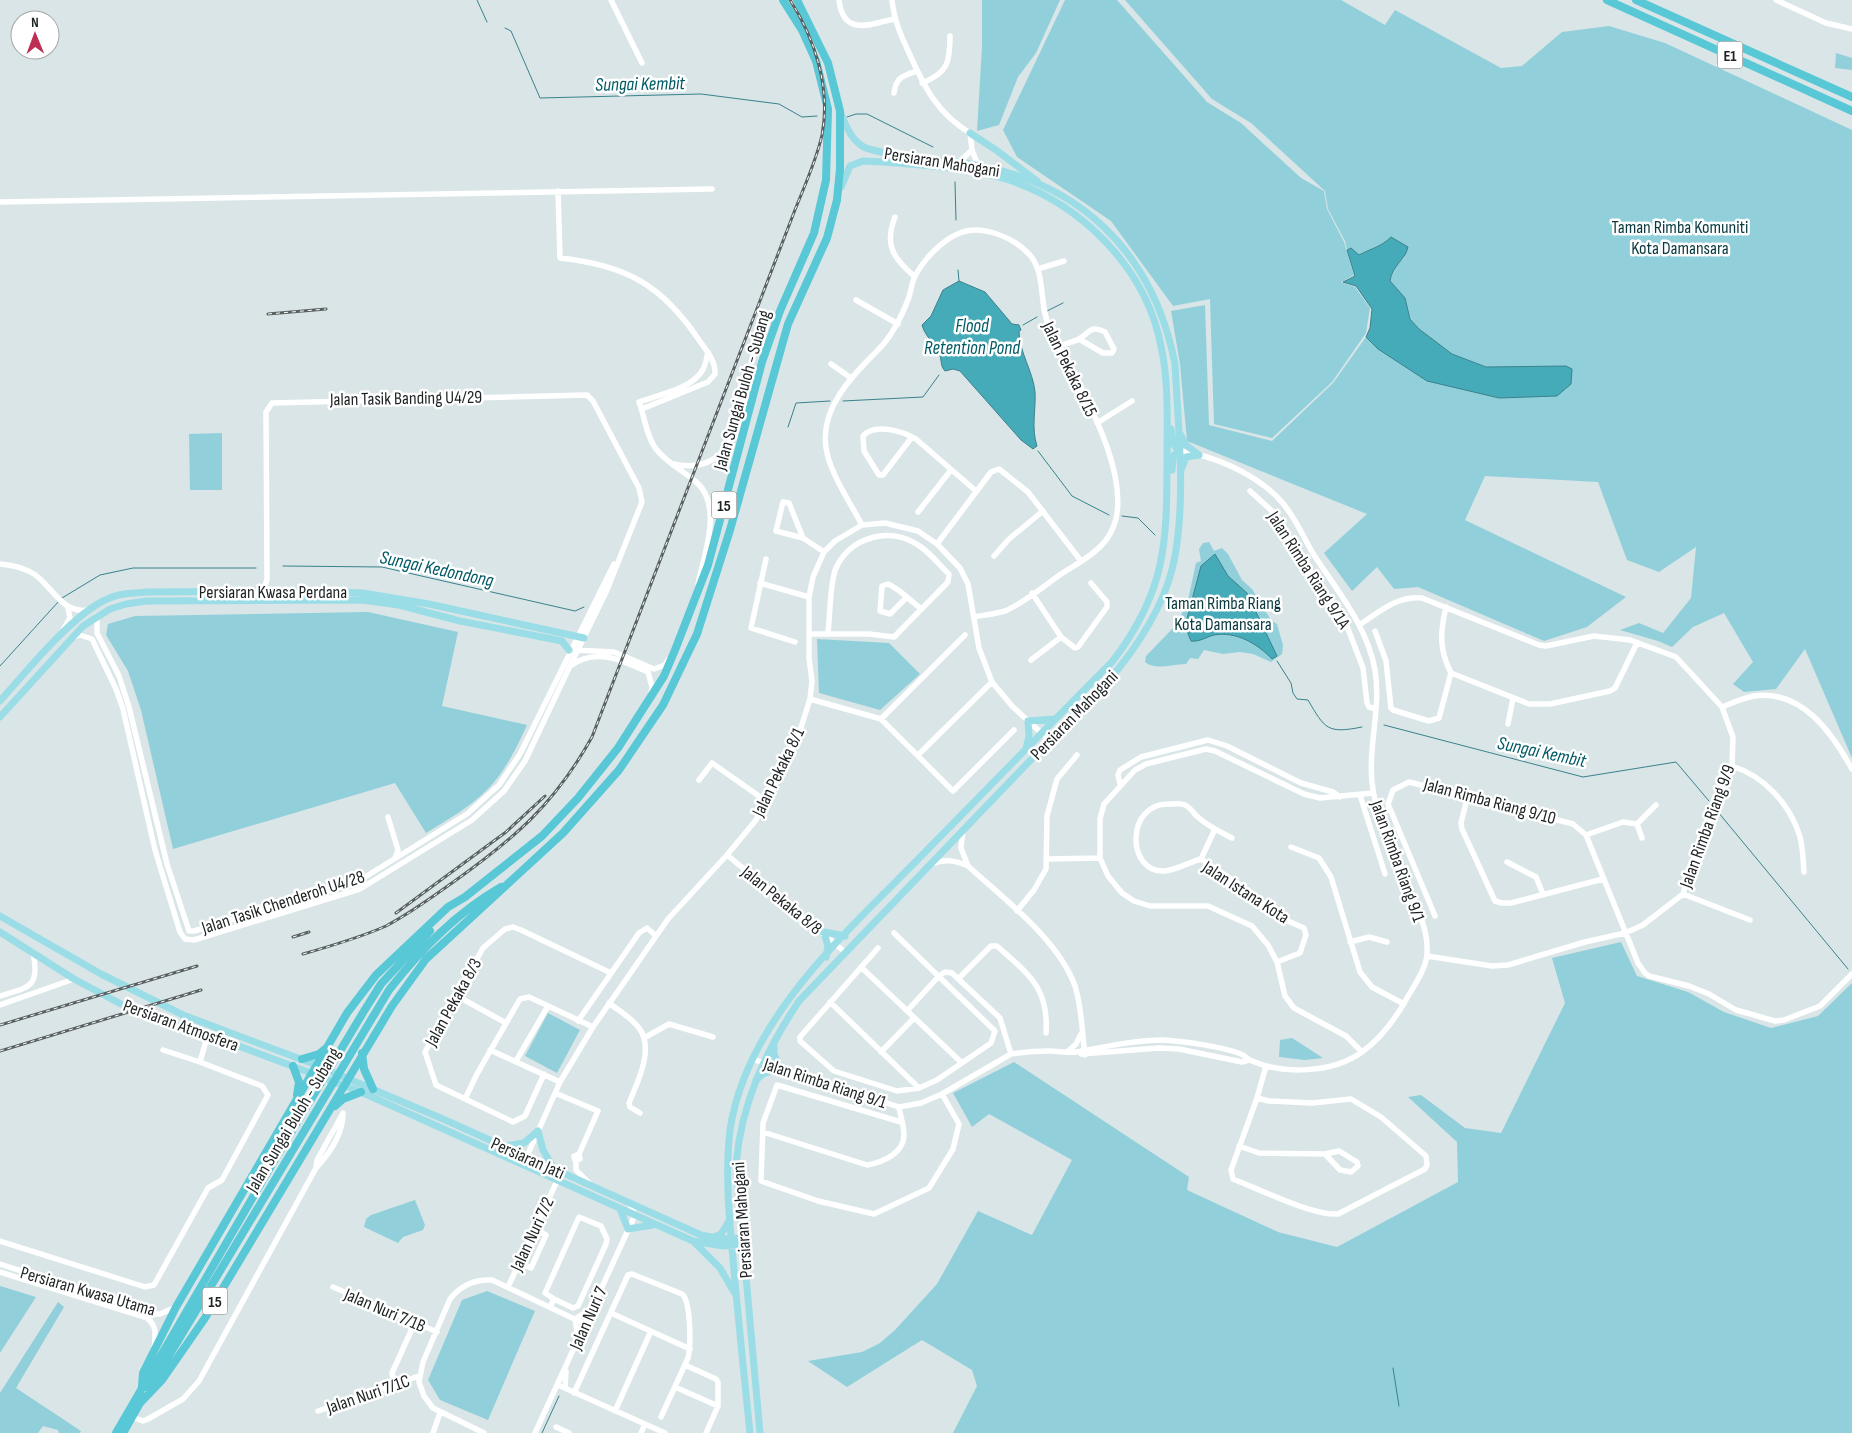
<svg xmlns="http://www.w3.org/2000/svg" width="1852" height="1433" font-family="'Sofia Sans Condensed',sans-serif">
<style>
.green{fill:#91d0da}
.water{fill:#46abb9;stroke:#3a828c}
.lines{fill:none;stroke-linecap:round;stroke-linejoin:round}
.stream{stroke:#3a828c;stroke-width:1}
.minor{stroke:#fff;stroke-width:5.5}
.major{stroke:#9bdde6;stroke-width:7}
.highway{stroke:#58c7d6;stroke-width:8}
.rail-casing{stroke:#5a6162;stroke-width:3}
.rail{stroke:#fff;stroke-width:1;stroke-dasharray:4;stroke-linecap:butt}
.labels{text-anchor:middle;stroke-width:5;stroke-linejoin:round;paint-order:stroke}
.shield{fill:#fff;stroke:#626465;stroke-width:1}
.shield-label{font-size:16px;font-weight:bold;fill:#1e2223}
.street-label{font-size:18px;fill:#1e2223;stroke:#fff}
.park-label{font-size:18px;fill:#0a3a40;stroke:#fff}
.water-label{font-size:19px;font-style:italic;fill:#005a64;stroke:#fff}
</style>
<rect width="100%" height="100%" fill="#d9e5e7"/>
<path class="green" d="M982 0H1060L1036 53 1018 77 999 125 977 131 982 47Z
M1065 0H1117L1207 102 1241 123 1301 178 1324 191 1327 209 1344 242 1354 275 1341 282 1355 287 1370 308 1366 333 1332 382 1272 438 1214 424 1210 299 1173 306 1111 221 1017 157 1003 130Z
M1125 0H1341L1385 25 1395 10 1501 68 1522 66 1562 32 1609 26 1665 43 1852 130V758L1805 649 1776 689 1744 692 1733 684 1753 662 1724 613 1693 627 1672 647 1658 641 1620 630 1639 623 1663 633 1691 598 1696 547 1659 572 1627 560 1598 482 1485 476 1465 520 1626 597 1587 627 1544 641 1418 587 1394 589 1377 567 1352 591 1324 553 1367 514 1187 441 1180 364 1171 311 1205 305 1209 425 1272 441 1333 383 1366 337 1378 349 1557 396 1571 384 1510 368 1486 367 1452 354 1419 329 1410 318 1405 298 1390 281 1392 270 1405 257 1399 242 1391 237C1381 247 1371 248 1359 255L1351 248 1347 250 1345 241 1328 209 1325 191 1251 123 1212 99Z
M1836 53 1852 58V70L1835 68Z
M222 433V490H190L189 434Z
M1209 542 1214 551 1222 548 1228 554 1242 580 1252 589 1271 620 1277 624 1283 645 1282 654 1271 662 1253 654 1240 652 1223 654 1204 650 1198 659 1190 658 1186 664C1172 664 1156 671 1145 662L1146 656 1177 624 1188 600 1196 563 1201 561 1199 549 1203 543Z
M368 612 458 632 442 706 527 725C499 787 483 799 426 833L395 783 173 849 141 710 128 671 106 635 108 624 135 616Z
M817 639 889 643 920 674 880 710 819 693Z
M1621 942 1637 976 1688 992 1724 1012 1771 1028 1818 1016 1852 983V1433H953L977 1386 972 1370 922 1340 847 1387 808 1361 862 1352 880 1343 895 1330 937 1284 978 1211 1032 1235 1072 1160 989 1114 972 1127 953 1093 1014 1062 1189 1177 1187 1190 1278 1232 1337 1247 1458 1182 1457 1142 1408 1097 1421 1095 1465 1128 1501 1133 1565 1003 1552 958Z
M548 1013 580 1030 557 1073 525 1056Z
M1292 1038 1323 1058 1305 1060 1279 1057 1280 1040Z
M415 1200 425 1225 423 1230 403 1237 398 1243 364 1227 366 1219 371 1215Z
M0 1286 36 1297 0 1353Z
M487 1291 535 1311 488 1420 440 1400 428 1380 462 1300Z
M58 1302 64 1307 16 1388 81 1431 80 1433H59L58 1430 43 1426 38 1433H0V1393Z"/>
<path class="water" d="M1391 237 1408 247C1405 261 1392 265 1390 281L1405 298 1410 319 1419 329 1452 354 1486 367 1566 366 1572 369 1571 384 1557 396 1499 398 1461 389 1427 381 1378 349 1366 337 1370 328 1372 309 1356 286 1343 282 1355 276 1347 250 1351 248 1359 255C1372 248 1381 247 1391 237Z
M959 281 985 292 1012 324 1019 325 1021 330 1019 331C1019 352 1033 371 1035 392 1036 410 1031 428 1037 446L1033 449 1021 440 960 371 953 369 945 371C940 366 942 359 939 353 934 343 925 336 922 325L931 316 943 290Z
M1215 554 1228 576 1247 593 1277 656 1272 659C1258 644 1236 631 1214 635 1206 637 1200 642 1191 641L1185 626 1201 566Z"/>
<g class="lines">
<path class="stream" d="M477 0 487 22
M505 28 511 31 540 98 701 94 779 104 802 117 817 116
M847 117 856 114H867L933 147
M955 182 956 220
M958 270 959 281
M1047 311 1063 303
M1023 325 1037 317
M843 401 923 397 939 375
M788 427 796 403 830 401
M1038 451 1072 496 1109 515
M1122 516 1138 518 1155 535
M283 566 382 567 575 611 584 607
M62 598 100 575 133 568H256
M1277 661 1291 683 1293 693 1297 699 1308 700C1325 729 1327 734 1362 727
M0 666 59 601
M1384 725 1583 777 1676 762 1709 801
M1718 812 1848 969
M1393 1368 1399 1406
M542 1433 559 1396"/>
<path class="minor" d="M611 0 642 63
M839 0C843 36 869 25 894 19
M892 0C894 20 901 36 910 55 925 88 937 113 970 133L972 150 979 168
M1776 0 1826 23 1852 29
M922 83C948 73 950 62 950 36
M894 93C896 77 903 76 917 71
M958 163 972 150
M558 191 560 258C626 265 662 285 699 340 706 350 716 361 715 374L708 382 642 409
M0 202 712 189
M895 217C884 245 893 258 915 277
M1038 269 1064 261
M856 300 898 324
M1058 346C1065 344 1073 342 1079 339 1091 332 1089 325 1105 332L1114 349 1112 353H1103L1079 339
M831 364 851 378
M1097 423 1132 401
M912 437 883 475H879L864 451 863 436C875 422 904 432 916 439L976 491
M673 464C725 475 736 433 750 395
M1250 491 1273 512 1315 579 1345 621 1363 668 1367 703 1369 707 1376 709
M918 512 951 470
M862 525C851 504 832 476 827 453 817 411 851 377 878 350 893 335 902 316 909 297 911 290 912 282 915 276 924 259 942 240 960 233 981 224 1013 237 1029 254 1047 274 1038 305 1050 329 1074 377 1139 479 1111 532 1102 551 1078 563 1061 574 1044 586 1024 603 1005 611 995 614 984 615 974 617
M803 538 789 503 783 502 776 531 803 538 824 552
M937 544 991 472 999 469 1028 492 1081 561
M994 556 1009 539 1043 511
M766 559 751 628 795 642
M0 564C12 565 24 568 34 574 53 587 62 614 88 610
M760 583 809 597
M698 584C704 555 724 504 695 481 682 470 667 463 656 449 646 436 645 417 639 402 658 395 691 389 702 371 706 366 706 359 708 352
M258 591 265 586 267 579 266 412 272 403 587 395 593 401 639 488 642 502 607 590 570 666
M1032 593 1061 637 1075 648 1078 647 1107 607V602L1091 583
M907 597 890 614 880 611 882 586 888 584C901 590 910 600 921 609
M1446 607C1440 633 1439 649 1451 673L1529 704H1550L1610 691 1615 688 1637 643
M97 616V633L119 676 129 707 167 864 189 931
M1359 625C1381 611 1396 596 1422 598L1539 645 1546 646 1594 636 1630 640 1676 657 1722 707 1733 737 1732 766 1702 831 1683 894 1643 925 1625 933 1585 942 1508 965 1492 966 1427 956
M63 630 70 618 68 608
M1375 631 1386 661 1391 708 1393 710 1429 721 1439 718 1451 673
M810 634H869L894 637 948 582 949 574C939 565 930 552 918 545 890 526 850 537 836 568 830 581 830 617 828 633
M71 638 80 635 92 639 116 689 123 709 155 850 180 932 185 939
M574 650 614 652 654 669 665 665 668 660
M1031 660 1061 637
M810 699 881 719 953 791 1014 730
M1722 707C1732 703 1743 698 1754 696 1802 689 1832 733 1852 769
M881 719 965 635
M1508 724 1513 698
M918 755 992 682
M1732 766C1764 776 1790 804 1800 837 1803 847 1803 861 1804 872
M699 780 712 763 766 801
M1120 784 1118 775 1120 770 1141 757 1208 740 1227 746 1301 783 1333 792 1340 797
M1360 795 1385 874
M1468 795 1461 823 1462 829 1495 901 1502 903H1511L1603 879
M388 817 398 850 395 858
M1637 824 1656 805
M963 830 961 848 968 866
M1586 835 1623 822 1637 824 1642 838
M1232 838C1221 832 1209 827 1199 818 1195 815 1190 807 1185 805 1182 803 1174 804 1170 804 1125 802 1126 874 1165 871 1176 870 1190 862 1201 859L1248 890 1281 918 1304 928 1306 935 1300 953 1277 962
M1291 847 1319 858 1331 877 1360 972 1372 987 1404 1004
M727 855 845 952
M1047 859 1100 858
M1201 859 1215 829
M1507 862 1536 877 1543 894
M931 864C946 859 954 860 968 866 1004 899 1058 939 1075 986 1082 1008 1082 1033 1085 1055
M1683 894 1750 920
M1017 911 1034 890 1046 869 1047 816 1057 779 1077 755
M1435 916 1388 804 1393 790 1409 782 1573 824 1586 835 1638 963 1645 973 1649 976 1689 986 1709 994 1736 1010 1775 1021 1784 1020 1820 1006 1852 974
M189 931H194L357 882 467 814 499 785 520 754 614 564
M185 939 194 940 360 889 472 820 504 791 525 761 570 666C596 647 622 660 648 672L652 687 651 694
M1350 942 1369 937 1387 942
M878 948 800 1037V1041L834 1071 897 1091 919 1088 937 1080 991 1043 995 1031 894 933
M861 967 962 1063
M958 979 991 946H997C1028 974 1049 987 1046 1033
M0 996C30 987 40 987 33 952
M457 996 506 1023
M830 1002 919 1088
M609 1003C619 1011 632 1018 639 1028 655 1049 637 1083 629 1103L630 1107 640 1113
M0 1005 74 979
M907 1011 939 976 945 972 952 973 1000 1018 1011 1054
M578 1021 639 933 647 928 655 935
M644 1038 669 1024 713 1037
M163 1050 200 1062
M490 1050 560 1082
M881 1052 914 1018
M1067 1052 1076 1044 1081 1034
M1362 1052 1346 1036 1294 1008 1285 996 1277 962 1268 945 1252 926 1208 906H1150L1134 901 1122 893 1108 876 1100 858V819L1104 804 1135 770 1146 764 1206 749 1215 751 1304 794 1320 798 1373 793
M1081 1054 1159 1048 1179 1049 1242 1062 1249 1060
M752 1059 899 1107 921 1103 942 1094 1011 1054C1024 1052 1036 1051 1049 1051 1058 1051 1068 1053 1076 1052 1105 1047 1134 1040 1163 1040 1182 1041 1226 1047 1243 1055 1246 1057 1248 1060 1252 1061 1284 1075 1333 1073 1362 1052 1380 1039 1396 1018 1407 998 1414 986 1426 969 1427 954 1429 929 1415 904 1406 881 1394 854 1380 825 1374 795 1365 753 1382 711 1375 670 1367 626 1338 592 1314 555 1303 537 1295 516 1280 500 1256 474 1213 455 1179 451
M516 1061 548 1006
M544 1074 525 1116 513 1122 436 1085 425 1052 483 948 505 929 513 927 521 930 611 973
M555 1093 598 1111 579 1154 580 1159 575 1160 574 1156 579 1154
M1257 1098 1269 1101 1312 1103 1351 1099 1381 1117 1426 1156 1427 1165 1425 1169 1338 1214C1313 1216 1259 1189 1233 1179L1231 1170Z
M1257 1098 1266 1066
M465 1099 477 1074 520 999 529 997 593 1027
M901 1122 777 1085 763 1123 761 1181 818 1201 874 1214 929 1188 953 1149 959 1124 942 1094
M763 1132 867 1165C884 1162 904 1153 904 1134 904 1126 900 1115 899 1107
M1239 1146 1259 1153 1325 1154 1339 1151 1357 1162 1358 1166 1351 1172 1340 1170 1325 1154
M576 1161V1170L589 1183
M523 1165 560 1082 593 1027 668 919 727 855 756 820 788 760 797 740 810 699 812 681 809 658V597L813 577 824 552 835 541 862 525 885 523 918 531 937 544 960 568 968 584 979 648 992 682 1012 706 1049 740
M316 1168 317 1160 342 1115
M0 1241 145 1287 154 1285 208 1188 222 1180 268 1095 262 1086 200 1062 207 1037
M519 1262 531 1268 546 1235 534 1229
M0 1264 154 1314H160L176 1307
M0 1272 147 1318C158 1327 155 1336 154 1349
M333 1287 437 1332
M508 1287 557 1181
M550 1307 554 1299 573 1308 578 1306 606 1244 607 1239 601 1226 579 1217 545 1293 554 1299
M611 1313 690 1349
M575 1319 578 1339
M575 1319 592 1308
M685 1365 716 1379 718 1382V1406L706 1433
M394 1385 392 1373 415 1322
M558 1385 665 1433
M675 1387 718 1406
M565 1388 566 1371
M574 1393 628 1275 632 1274 682 1294C691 1301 691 1346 688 1358L661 1417
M318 1411 419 1376
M615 1411 651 1331
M132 1417 143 1421 148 1419 183 1399 199 1381 316 1168C330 1153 343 1134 343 1113
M556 1427 569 1433
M433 1433 440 1413
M484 1433 433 1408 424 1396 419 1382 423 1362 450 1299C461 1285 475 1279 492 1280L585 1324
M535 1433 635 1215 630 1204
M641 1433 645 1424"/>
<path class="major" d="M970 133 996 150 1037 181
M1171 429 1173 444 1179 451
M1180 434 1186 445 1199 455
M1172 470 1173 456 1179 451
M1181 470 1186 457 1199 455
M0 701C27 671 70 617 105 600 118 593 134 593 147 592L318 591 363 593 429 604 584 638
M0 717 83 626 110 609 126 604 146 601 362 600 399 605 460 621 562 641 569 650
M1026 748 1029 736 1028 721 1055 719
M0 916 101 974 183 1015 311 1063 443 1119 701 1235 722 1239 742 1238
M819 931 845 936
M0 932 74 979 136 1012 236 1045 361 1092 693 1241 723 1246 742 1244
M825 936 828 946 826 957
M756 1080 763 1074 780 1068 774 1054V1042
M538 1131 543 1150 554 1169
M506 1146 524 1143 538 1131
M620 1209 628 1229 653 1225
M713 1238 721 1234 729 1221
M695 1243 720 1268 734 1292
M750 1433C744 1375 738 1317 733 1259 729 1216 725 1173 730 1130 747 1015 854 926 931 846 991 785 1051 723 1112 662 1166 592 1167 544 1167 459 1167 421 1169 383 1161 346 1146 268 1081 203 1006 179 967 167 905 163 863 161L850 166 841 187
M760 1433 736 1165C741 1104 765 1052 799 1001L1119 668C1145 635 1168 597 1175 556 1186 494 1178 426 1175 364 1153 251 1078 179 963 163 942 160 876 155 862 146 850 138 845 124 840 111"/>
<path class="highway" d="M1607 0 1852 111
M1636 0 1852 97
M362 1053 364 1069 373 1089
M302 1059 319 1054 325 1049
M293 1066 299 1082 297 1095
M335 1106 343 1099 361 1092
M142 1386 143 1373 176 1307 347 1013 376 975 448 907 465 897 542 836 578 798 618 748 664 676 675 650 708 565 762 362 780 311 814 233 826 180 828 109 816 61 802 30 783 0
M149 1389 389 990C421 949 456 913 501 887
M116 1433 271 1166 364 1011 381 984 430 931
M123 1433 140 1403 162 1380 205 1318 392 1006 426 959 563 833 619 770 663 705 697 634 730 530 788 324 827 238 837 200 840 169V111L828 63 797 0"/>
<defs>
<path id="rail" d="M268 314 326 309
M396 913 506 832 545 796
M293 937 309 932
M303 954C331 946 359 938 386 926 409 914 431 898 452 883 515 838 554 805 592 737L793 215C803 189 816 162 822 135 831 88 815 39 790 0
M0 1025 197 966
M0 1051 201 990"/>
</defs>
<use href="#rail" class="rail-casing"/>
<use href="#rail" class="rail"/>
</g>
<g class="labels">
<g class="shield">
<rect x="1717.5" y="41.5" width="25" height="27" rx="4"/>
<rect x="711.5" y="491.5" width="25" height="27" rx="4"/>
<rect x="202.5" y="1287.5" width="25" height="27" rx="4"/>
</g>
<g class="shield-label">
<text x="1730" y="61">E1</text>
<text x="724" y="511">15</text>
<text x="215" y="1307">15</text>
</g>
<g class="street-label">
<text transform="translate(942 162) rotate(9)" y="6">Persiaran Mahogani</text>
<text transform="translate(1070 369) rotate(64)" y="6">Jalan Pekaka 8/15</text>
<text transform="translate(742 390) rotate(-74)" y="6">Jalan Sungai Buloh - Subang</text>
<text transform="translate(406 398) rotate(-1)" y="6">Jalan Tasik Banding U4/29</text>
<text transform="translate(1309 570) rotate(57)" y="6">Jalan Rimba Riang 9/1A</text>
<text x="273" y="598">Persiaran Kwasa Perdana</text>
<text transform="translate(1074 715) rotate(-46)" y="6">Persiaran Mahogani</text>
<text transform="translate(778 772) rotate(-64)" y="6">Jalan Pekaka 8/1</text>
<text transform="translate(1490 801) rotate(15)" y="6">Jalan Rimba Riang 9/10</text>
<text transform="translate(1707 826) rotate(-70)" y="6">Jalan Rimba Riang 9/9</text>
<text transform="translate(1398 861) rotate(70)" y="6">Jalan Rimba Riang 9/1</text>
<text transform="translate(1246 892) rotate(33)" y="6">Jalan Istana Kota</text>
<text transform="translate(782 900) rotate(39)" y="6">Jalan Pekaka 8/8</text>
<text transform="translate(283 902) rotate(-18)" y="6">Jalan Tasik Chenderoh U4/28</text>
<text transform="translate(453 1002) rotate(-61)" y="6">Jalan Pekaka 8/3</text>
<text transform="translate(181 1025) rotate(20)" y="6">Persiaran Atmosfera</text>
<text transform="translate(825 1083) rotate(18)" y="6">Jalan Rimba Riang 9/1</text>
<text transform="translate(293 1120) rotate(-59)" y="6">Jalan Sungai Buloh - Subang</text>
<text transform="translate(528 1158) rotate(24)" y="6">Persiaran Jati</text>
<text transform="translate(742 1220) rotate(-94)" y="6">Persiaran Mahogani</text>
<text transform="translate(532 1234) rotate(-65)" y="6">Jalan Nuri 7/2</text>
<text transform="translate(88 1291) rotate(16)" y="6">Persiaran Kwasa Utama</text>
<text transform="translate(385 1310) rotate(23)" y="6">Jalan Nuri 7/1B</text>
<text transform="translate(588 1318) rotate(-66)" y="6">Jalan Nuri 7</text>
<text transform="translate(368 1394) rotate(-19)" y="6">Jalan Nuri 7/1C</text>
</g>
<g class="park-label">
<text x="1680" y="233">Taman Rimba Komuniti<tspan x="1680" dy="21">Kota Damansara</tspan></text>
<text x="1223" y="609">Taman Rimba Riang<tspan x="1223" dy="21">Kota Damansara</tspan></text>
</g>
<g class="water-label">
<text transform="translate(640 83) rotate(-1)" y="7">Sungai Kembit</text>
<text x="972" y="332">Flood<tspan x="972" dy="22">Retention Pond</tspan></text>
<text transform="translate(437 568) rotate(12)" y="7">Sungai Kedondong</text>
<text transform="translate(1542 751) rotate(12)" y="7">Sungai Kembit</text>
</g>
</g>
<g transform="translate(35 35) rotate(359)"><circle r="24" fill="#ffffff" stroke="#a5a7a7"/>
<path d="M0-4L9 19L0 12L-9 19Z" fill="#be2e52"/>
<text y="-8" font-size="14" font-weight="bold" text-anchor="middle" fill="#1e2223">N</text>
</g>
</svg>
